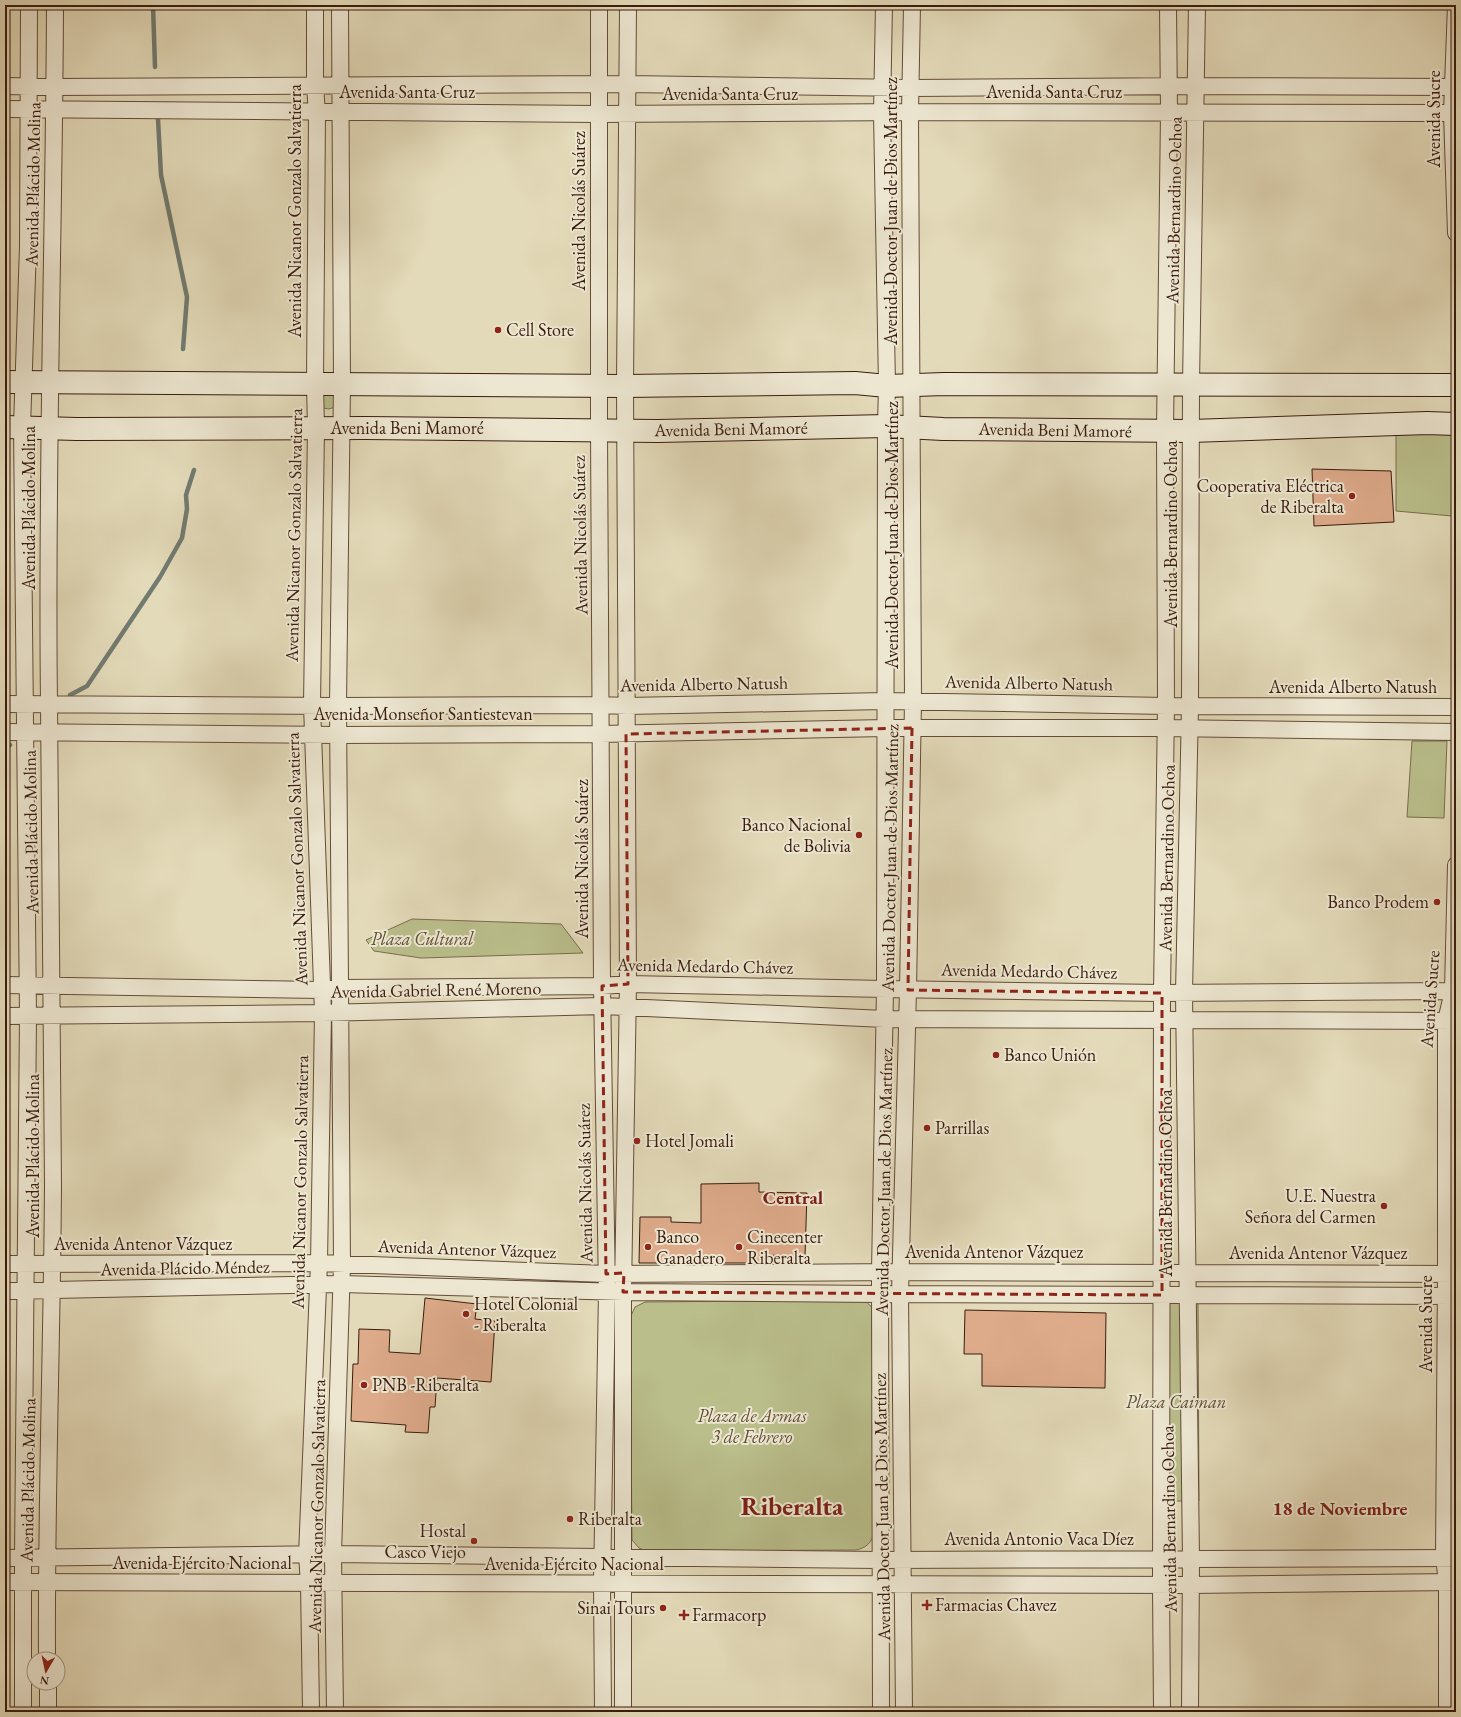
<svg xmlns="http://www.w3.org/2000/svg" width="1461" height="1717" font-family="'EB Garamond',serif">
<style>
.green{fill:#b9be8b;stroke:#7a6d4c}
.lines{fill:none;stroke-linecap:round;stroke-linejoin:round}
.stream{stroke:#717b70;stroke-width:4.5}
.building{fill:#ddaa8a;stroke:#3a1c0e}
.street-casing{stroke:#644c39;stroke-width:18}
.secondary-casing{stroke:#3a1c0e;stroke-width:24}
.street{stroke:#ede7d2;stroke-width:16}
.secondary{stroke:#ede7d2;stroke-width:22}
.marked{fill:none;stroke:#8f2418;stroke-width:3;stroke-dasharray:8 5;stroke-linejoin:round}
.poi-dot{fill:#8f2418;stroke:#ede7d2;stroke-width:1.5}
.labels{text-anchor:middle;stroke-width:4;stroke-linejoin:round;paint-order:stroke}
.street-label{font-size:18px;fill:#3a1c0e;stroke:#ede7d2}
.poi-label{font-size:18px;fill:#3a1c0e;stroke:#ede7d2;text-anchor:start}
.park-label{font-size:18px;font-style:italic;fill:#604d34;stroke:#ede7d2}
.neighbourhood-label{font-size:19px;font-weight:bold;fill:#7a1f14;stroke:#ede7d2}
.town-label{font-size:26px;font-weight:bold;fill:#7a1f14;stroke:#ede7d2}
</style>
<rect width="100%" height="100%" fill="#e3dab9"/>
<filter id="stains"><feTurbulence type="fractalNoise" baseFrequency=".005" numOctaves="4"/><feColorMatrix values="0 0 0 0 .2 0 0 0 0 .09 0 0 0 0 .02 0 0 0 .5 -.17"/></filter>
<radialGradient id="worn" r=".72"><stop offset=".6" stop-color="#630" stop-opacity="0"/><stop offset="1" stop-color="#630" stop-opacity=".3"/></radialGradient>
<path class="green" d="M335 392V407L329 409 323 408 321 394Z
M1396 432H1454L1452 516 1396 511Z
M1412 741H1447L1444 818 1407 817Z
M412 919 561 924 583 953 421 958 374 951 366 940Z
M864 1300 873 1308 872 1314 874 1534C871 1543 866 1548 856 1550L646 1551 639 1548 632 1540 630 1318 635 1307 645 1302Z
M1154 1303H1198L1199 1501H1154Z"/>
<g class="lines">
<path class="stream" d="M153 5 155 67
M158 119 161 175 187 297 183 349
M70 695 87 686 160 577 182 538 187 509 186 495 194 470
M5 749 10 745"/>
</g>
<path class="building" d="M1312 469 1391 471 1394 522 1314 526Z
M759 1183V1192L807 1193 805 1256 760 1255 761 1263H639L640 1217H671V1222L701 1223V1184Z
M425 1298 477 1304 475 1319 495 1321 491 1382 437 1378 435 1407H430L428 1433 405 1432 406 1425 351 1421 353 1364H358L359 1329 390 1330 389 1352 420 1354Z
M965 1310 1106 1313 1105 1388 982 1386V1354H964Z"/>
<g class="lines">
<defs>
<path id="street" d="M599 5V430L602 986 607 1291 602 1584 603 1712
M1456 5 1452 113 1456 233
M5 86 54 87 627 84 911 88 1196 86 1456 87
M5 109 599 114 910 112 1456 113
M5 704 338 706 601 705 627 706 885 701 1166 706 1456 707
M5 732 339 735 601 734 885 728H1165L1456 732
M5 985 322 990 340 988 602 986 628 984 885 989 1162 993 1456 991
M5 1016 323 1013 603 1006 884 1019 1456 1021
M5 1264 319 1263 606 1274 900 1272 1456 1274
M5 1291 342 1284 623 1292 880 1294 1456 1296
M5 1558 333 1554 880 1560 1456 1558
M5 1582 1190 1585 1456 1582
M47 1659C46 1501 52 1343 53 1185 53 1025 51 864 49 703 46 470 54 238 55 5
M48 1683V1712
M23 1712V1558L28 1016 22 427 28 246 29 5
M311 1712 309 1583 307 1555 319 1263 323 1013 312 705 316 428 315 384 317 113 315 86V5
M335 1712 333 1554 342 1264 338 706 342 384 340 5
M623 1712V1292L628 984 625 386 628 5
M881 1712 880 1273 885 989 886 426 887 386 882 113 884 5
M904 1712 900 1294 908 990 913 701 910 112 912 5
M1162 1712 1161 1585 1162 993 1166 706 1165 430 1169 112 1168 5
M1190 1712 1191 1560 1184 993 1190 706 1191 385 1197 5
M1447 1712V1582L1444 1558 1446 1274V1021L1453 991 1456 865"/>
<path id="secondary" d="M5 382 625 386 855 383 887 386 944 384 1456 385
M5 427 77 429 365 428 658 431 886 426 943 429 1191 431 1427 423 1456 424"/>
</defs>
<use href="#street" class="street-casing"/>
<use href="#secondary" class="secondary-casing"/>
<use href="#street" class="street"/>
<use href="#secondary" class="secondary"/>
</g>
<path class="marked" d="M912 728 908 990 1162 993V1295L623 1292 624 1273 606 1274 602 986 628 984 626 734Z"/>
<g class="poi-dot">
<circle cx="498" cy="330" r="4"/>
<circle cx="1352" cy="496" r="4"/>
<circle cx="859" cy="835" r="4"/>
<circle cx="1437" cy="902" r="4"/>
<circle cx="996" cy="1055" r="4"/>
<circle cx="927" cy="1128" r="4"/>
<circle cx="637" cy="1141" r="4"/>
<circle cx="1384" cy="1206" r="4"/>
<circle cx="648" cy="1247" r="4"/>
<circle cx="739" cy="1247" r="4"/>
<circle cx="466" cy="1314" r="4"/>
<circle cx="364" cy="1385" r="4"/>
<circle cx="570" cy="1519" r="4"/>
<circle cx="474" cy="1541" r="4"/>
<path d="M925 1599h4v4h4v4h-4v4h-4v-4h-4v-4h4z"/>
<circle cx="663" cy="1608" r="4"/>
<path d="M682 1609h4v4h4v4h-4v4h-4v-4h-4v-4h4z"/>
</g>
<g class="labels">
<g class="street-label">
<text x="407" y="98">Avenida Santa Cruz</text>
<text x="1054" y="98">Avenida Santa Cruz</text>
<text x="730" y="100">Avenida Santa Cruz</text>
<text transform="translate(1434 119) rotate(-90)" y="6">Avenida Sucre</text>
<text transform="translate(33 184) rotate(-89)" y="6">Avenida Plácido Molina</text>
<text transform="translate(1174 210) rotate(-89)" y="6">Avenida Bernardino Ochoa</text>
<text transform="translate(295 211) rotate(-90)" y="6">Avenida Nicanor Gonzalo Salvatierra</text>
<text transform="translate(579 211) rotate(-90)" y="6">Avenida Nicolás Suárez</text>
<text transform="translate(891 211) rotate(-90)" y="6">Avenida Doctor Juan de Dios Martínez</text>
<text x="407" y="434">Avenida Beni Mamoré</text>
<text transform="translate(731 429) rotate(-1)" y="6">Avenida Beni Mamoré</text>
<text transform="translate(1055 430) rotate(1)" y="6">Avenida Beni Mamoré</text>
<text transform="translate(29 508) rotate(-90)" y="6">Avenida Plácido Molina</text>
<text transform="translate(1171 534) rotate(-90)" y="6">Avenida Bernardino Ochoa</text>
<text transform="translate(294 535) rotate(-89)" y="6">Avenida Nicanor Gonzalo Salvatierra</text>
<text transform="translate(580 535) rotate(-91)" y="6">Avenida Nicolás Suárez</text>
<text transform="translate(892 535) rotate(-90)" y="6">Avenida Doctor Juan de Dios Martínez</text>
<text transform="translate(1029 683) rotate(1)" y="6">Avenida Alberto Natush</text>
<text transform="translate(704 684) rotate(-1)" y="6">Avenida Alberto Natush</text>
<text x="1353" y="693">Avenida Alberto Natush</text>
<text x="423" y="720">Avenida Monseñor Santiestevan</text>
<text transform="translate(31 832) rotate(-91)" y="6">Avenida Plácido Molina</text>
<text transform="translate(890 858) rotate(-89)" y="6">Avenida Doctor Juan de Dios Martínez</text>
<text transform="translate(1167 858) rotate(-89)" y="6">Avenida Bernardino Ochoa</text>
<text transform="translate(297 859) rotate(-92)" y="6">Avenida Nicanor Gonzalo Salvatierra</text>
<text transform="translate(582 859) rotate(-90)" y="6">Avenida Nicolás Suárez</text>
<text transform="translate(705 966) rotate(1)" y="6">Avenida Medardo Chávez</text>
<text transform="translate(1029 971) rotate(1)" y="6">Avenida Medardo Chávez</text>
<text transform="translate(436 990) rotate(-1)" y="6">Avenida Gabriel René Moreno</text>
<text transform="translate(1430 999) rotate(-86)" y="6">Avenida Sucre</text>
<text transform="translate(33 1156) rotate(-90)" y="6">Avenida Plácido Molina</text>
<text transform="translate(300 1182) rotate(-89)" y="6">Avenida Nicanor Gonzalo Salvatierra</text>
<text transform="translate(884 1182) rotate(-89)" y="6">Avenida Doctor Juan de Dios Martínez</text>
<text transform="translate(585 1183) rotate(-91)" y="6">Avenida Nicolás Suárez</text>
<text transform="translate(1166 1183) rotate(-90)" y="6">Avenida Bernardino Ochoa</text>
<text x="143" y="1250">Avenida Antenor Vázquez</text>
<text transform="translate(467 1249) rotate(2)" y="6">Avenida Antenor Vázquez</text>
<text x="994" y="1258">Avenida Antenor Vázquez</text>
<text x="1318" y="1259">Avenida Antenor Vázquez</text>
<text transform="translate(185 1268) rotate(-1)" y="6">Avenida Plácido Méndez</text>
<text transform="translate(1426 1324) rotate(-90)" y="6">Avenida Sucre</text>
<text transform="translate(28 1480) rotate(-89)" y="6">Avenida Plácido Molina</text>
<text transform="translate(317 1506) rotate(-89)" y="6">Avenida Nicanor Gonzalo Salvatierra</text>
<text transform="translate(882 1507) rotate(-91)" y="6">Avenida Doctor Juan de Dios Martínez</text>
<text transform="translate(1169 1519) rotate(-91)" y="6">Avenida Bernardino Ochoa</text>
<text x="1039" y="1545">Avenida Antonio Vaca Díez</text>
<text x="202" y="1569">Avenida Ejército Nacional</text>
<text x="574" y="1570">Avenida Ejército Nacional</text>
</g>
<g class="poi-label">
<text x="506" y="336">Cell Store</text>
<text x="1344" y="492" text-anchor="end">Cooperativa Eléctrica<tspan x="1344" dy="21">de Riberalta</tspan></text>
<text x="851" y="831" text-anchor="end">Banco Nacional<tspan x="851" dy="21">de Bolivia</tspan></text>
<text x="1429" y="908" text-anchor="end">Banco Prodem</text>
<text x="1004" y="1061">Banco Unión</text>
<text x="935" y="1134">Parrillas</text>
<text x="645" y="1147">Hotel Jomali</text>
<text x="1376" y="1202" text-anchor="end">U.E. Nuestra<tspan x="1376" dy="21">Señora del Carmen</tspan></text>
<text x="656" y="1243">Banco<tspan x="656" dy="21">Ganadero</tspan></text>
<text x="747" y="1243">Cinecenter<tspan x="747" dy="21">Riberalta</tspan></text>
<text x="474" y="1310">Hotel Colonial<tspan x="474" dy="21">- Riberalta</tspan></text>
<text x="372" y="1391">PNB -Riberalta</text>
<text x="578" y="1525">Riberalta</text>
<text x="466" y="1537" text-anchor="end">Hostal<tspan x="466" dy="21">Casco Viejo</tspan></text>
<text x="935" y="1611">Farmacias Chavez</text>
<text x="655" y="1614" text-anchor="end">Sinai Tours</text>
<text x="692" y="1621">Farmacorp</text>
</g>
<g class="park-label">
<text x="422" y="945">Plaza Cultural</text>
<text x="1176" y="1408">Plaza Caiman</text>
<text x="752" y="1422">Plaza de Armas<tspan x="752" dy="21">3 de Febrero</tspan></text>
</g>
<g class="neighbourhood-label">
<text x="793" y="1204">Central</text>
<text x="1340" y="1515">18 de Noviembre</text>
</g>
<g class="town-label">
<text x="792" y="1515">Riberalta</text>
</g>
</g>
<rect width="1461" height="1717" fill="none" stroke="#e3dab9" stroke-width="20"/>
<rect x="6" y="6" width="1449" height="1705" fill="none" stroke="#3a1c0e" stroke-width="2"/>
<rect x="10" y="10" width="1441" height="1697" fill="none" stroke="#3a1c0e"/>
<g transform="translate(46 1671) rotate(189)"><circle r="19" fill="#ede7d2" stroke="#a59684"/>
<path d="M0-3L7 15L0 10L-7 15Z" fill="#8f2418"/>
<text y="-6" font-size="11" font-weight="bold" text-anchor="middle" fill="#3a1c0e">N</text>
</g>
<rect width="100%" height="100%" filter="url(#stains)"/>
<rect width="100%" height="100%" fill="url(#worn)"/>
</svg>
